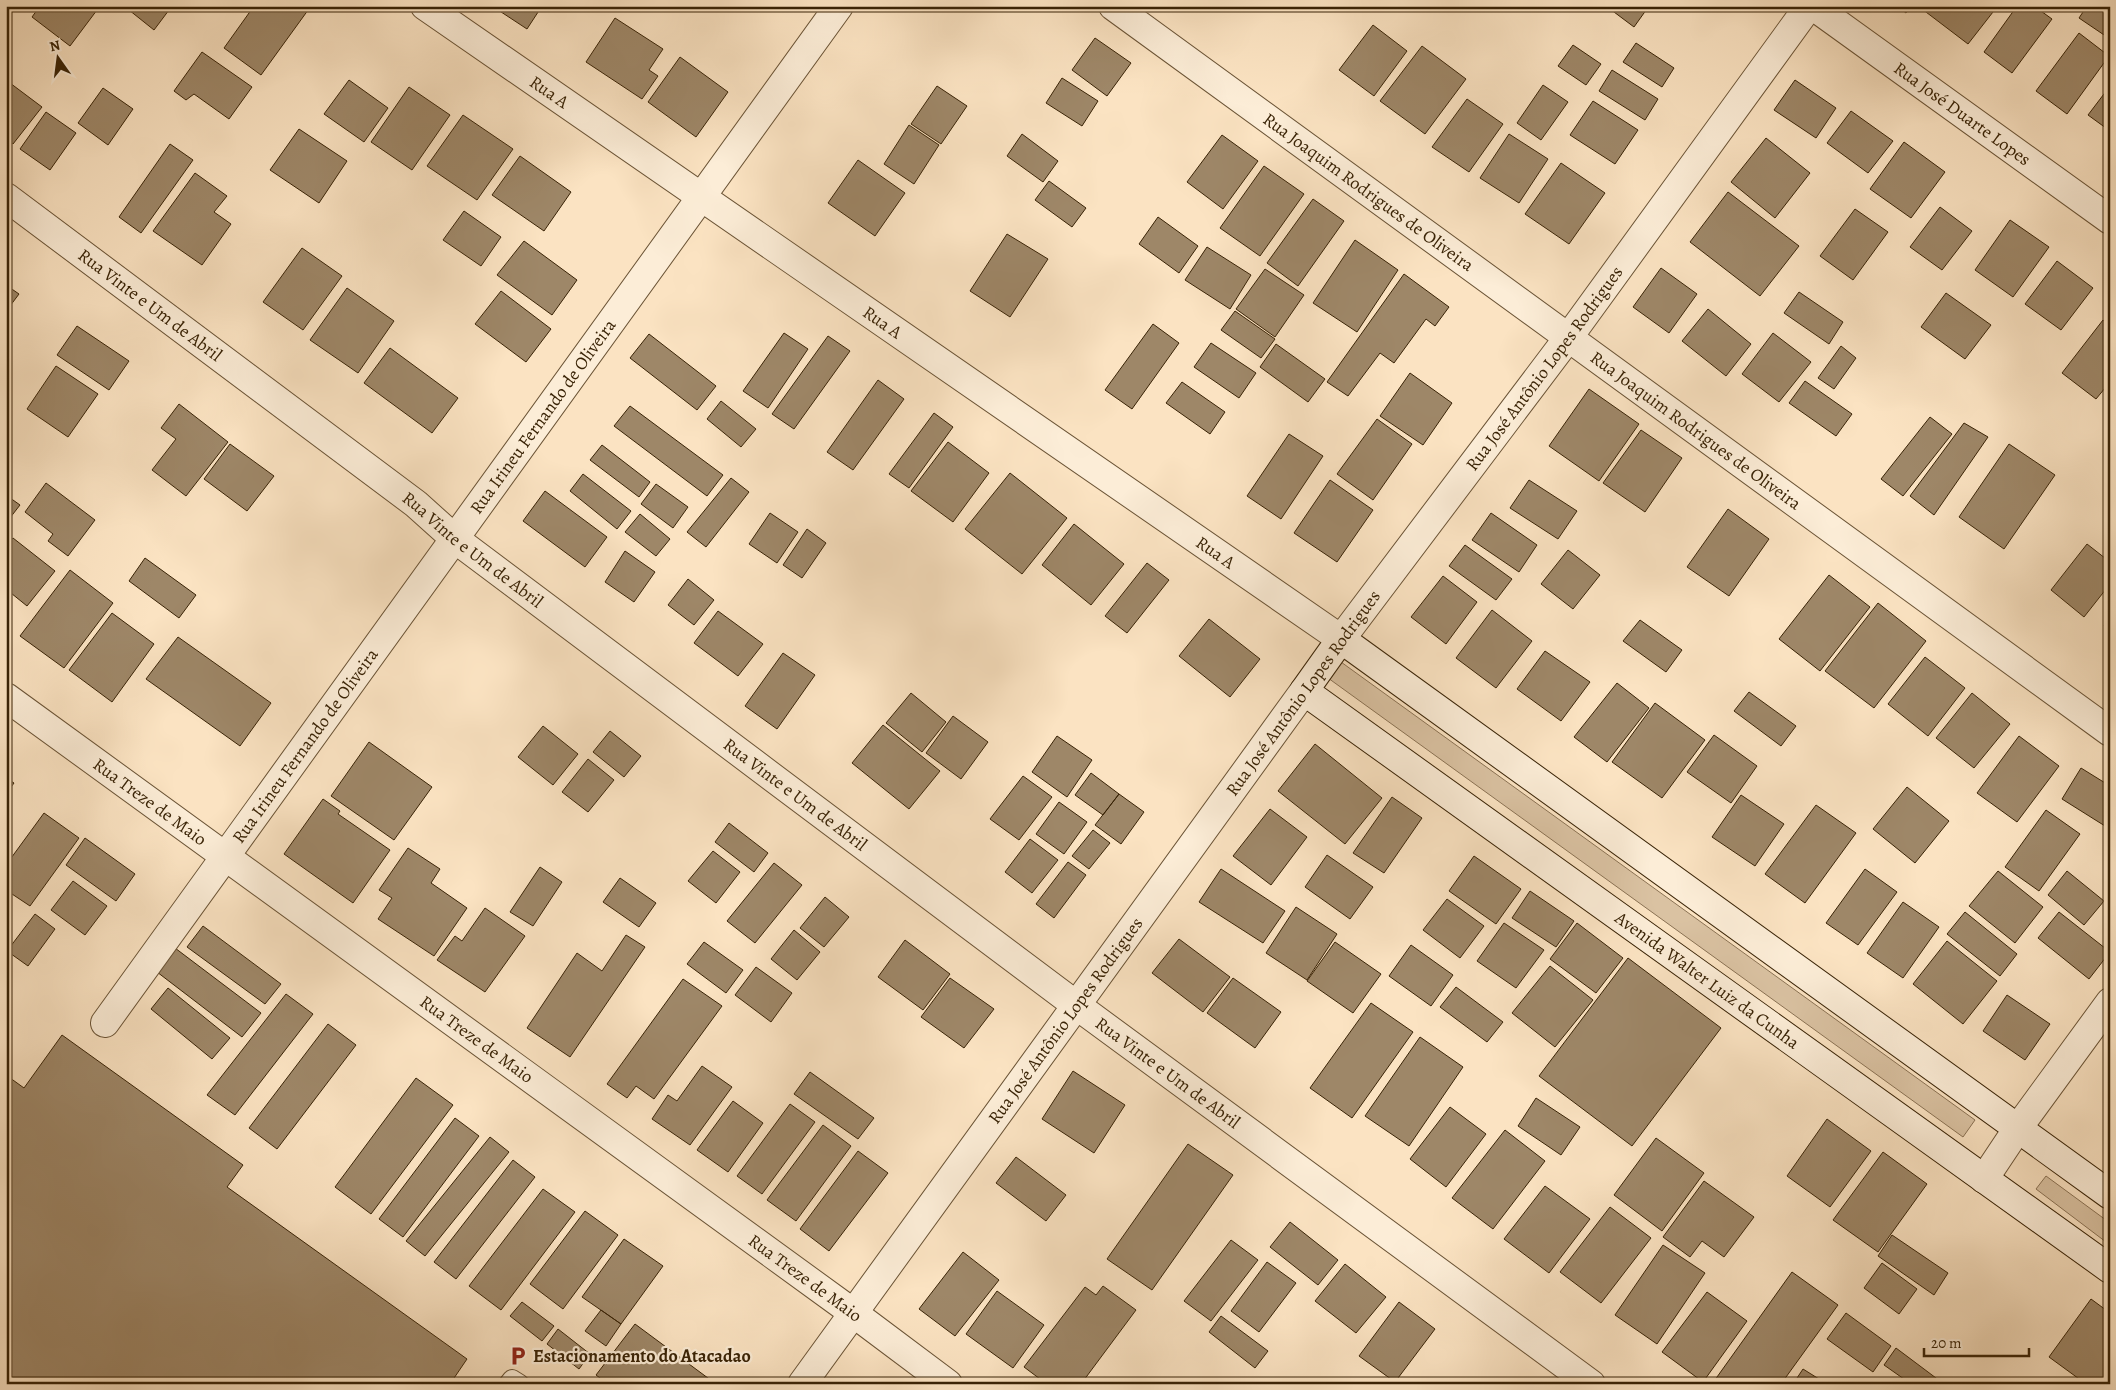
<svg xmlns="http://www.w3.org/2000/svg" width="2116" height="1390" font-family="Alegreya,serif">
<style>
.green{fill:#dac2a2;stroke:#8a7254}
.building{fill:#9e8768;stroke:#392306}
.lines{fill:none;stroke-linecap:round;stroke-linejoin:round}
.lane-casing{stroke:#6a5335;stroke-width:20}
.street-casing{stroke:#6a5335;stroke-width:30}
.secondary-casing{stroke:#392306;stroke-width:30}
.lane{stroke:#fcedd7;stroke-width:18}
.street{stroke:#fcedd7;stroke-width:28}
.secondary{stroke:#fcedd7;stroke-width:28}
.labels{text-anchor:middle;stroke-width:4.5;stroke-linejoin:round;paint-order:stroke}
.street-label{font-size:18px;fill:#392306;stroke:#fcedd7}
.poi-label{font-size:18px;font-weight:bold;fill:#392306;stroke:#fcedd7;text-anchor:start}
</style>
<rect width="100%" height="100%" fill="#fbe3c2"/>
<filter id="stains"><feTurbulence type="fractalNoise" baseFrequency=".004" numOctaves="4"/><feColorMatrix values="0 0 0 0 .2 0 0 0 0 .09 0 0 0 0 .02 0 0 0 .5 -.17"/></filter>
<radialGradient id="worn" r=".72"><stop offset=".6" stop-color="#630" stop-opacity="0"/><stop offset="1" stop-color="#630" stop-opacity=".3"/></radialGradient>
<path class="green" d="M1341 662 1975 1120 1963 1137 1328 678Z
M2046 1176 2110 1223V1245L2036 1189Z"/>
<path class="building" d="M40 6H100L70 46 32 17Z
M124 6H172L154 30Z
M254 6H311L261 75 224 48Z
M492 6H542L527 29Z
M1606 6H1649L1634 27Z
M1897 6H1911L1906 13Z
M1924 6H1985L1993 12 1968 44 1922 9Z
M2017 6H2034L2052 19 2012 73 1984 52Z
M2087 6H2110V39L2079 18Z
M615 18 663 49 649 70 658 76 642 99 586 62Z
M1373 25 1407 51 1374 96 1339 70Z
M2079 33 2109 56 2067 114 2036 91Z
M1095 38 1131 63 1107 96 1072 70Z
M1636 43 1674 68 1662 87 1623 62Z
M1573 45 1601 64 1586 85 1558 66Z
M1422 46 1466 79 1425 134 1380 101Z
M202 52 252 87 229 119 194 94 186 100 174 91Z
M680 57 728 92 696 137 648 102Z
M1612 70 1658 99 1645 120 1599 91Z
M1062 78 1098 101 1082 126 1046 103Z
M6 80 42 107 13 144 6 139Z
M349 80 388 108 364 142 324 114Z
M1795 80 1836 108 1816 138 1774 110Z
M1543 85 1568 102 1541 140 1517 123Z
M937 86 967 106 941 144 911 124Z
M2110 86V131L2088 115Z
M409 87 450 115 412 170 371 142Z
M103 88 133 109 108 145 78 123Z
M1467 99 1503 124 1469 172 1432 147Z
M1593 101 1638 130 1615 164 1570 135Z
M1851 111 1893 141 1868 173 1827 143Z
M46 112 76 133 50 170 20 149Z
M463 115 513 149 477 200 427 166Z
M909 125 939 145 914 184 884 164Z
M299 129 347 161 319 203 270 170Z
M1022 134 1058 161 1043 182 1007 156Z
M1509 134 1548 159 1519 203 1480 178Z
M1222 135 1258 161 1223 209 1187 182Z
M1766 138 1810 173 1775 218 1731 182Z
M1904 142 1945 172 1911 218 1870 189Z
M170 144 193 160 141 233 119 217Z
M520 156 571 192 544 231 492 195Z
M858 160 905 193 875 236 828 203Z
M1561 163 1605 193 1569 244 1525 214Z
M1264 166 1304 194 1260 256 1220 228Z
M195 173 227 196 214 212 231 224 202 265 153 231Z
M1049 181 1086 208 1072 227 1035 200Z
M1728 192 1799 246 1760 296 1690 242Z
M1313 199 1344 221 1298 286 1267 263Z
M1940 207 1972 231 1942 270 1910 247Z
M1855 209 1888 232 1853 280 1820 256Z
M464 211 501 237 481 266 443 240Z
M1158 217 1198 246 1179 273 1139 244Z
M2010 220 2049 247 2013 297 1975 270Z
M1007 234 1048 259 1010 317 970 291Z
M1355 240 1398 270 1357 332 1313 303Z
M524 241 577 280 552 315 497 275Z
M1207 247 1251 275 1230 309 1185 280Z
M302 248 342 276 303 330 263 302Z
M2057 261 2093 288 2061 330 2025 304Z
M1661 268 1697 294 1669 333 1633 307Z
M1265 269 1304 295 1275 337 1236 309Z
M1404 274 1449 307 1435 326 1426 319 1394 363 1380 353 1348 396 1327 382Z
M6 285 19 294 7 310H6Z
M347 288 394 321 358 373 310 340Z
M501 291 551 329 526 362 475 324Z
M1799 292 1843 322 1829 344 1784 313Z
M1946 293 1991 325 1965 359 1921 327Z
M1708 309 1751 344 1726 376 1682 341Z
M1235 311 1275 339 1261 358 1221 330Z
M2103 320 2110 326V382L2096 399 2062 373Z
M1153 324 1179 343 1132 409 1105 390Z
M77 326 129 361 109 390 57 355Z
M784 333 808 349 768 408 743 391Z
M1773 333 1811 362 1779 402 1742 374Z
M649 334 716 386 697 410 630 358Z
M828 336 850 351 794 429 772 414Z
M1211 343 1256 373 1239 398 1194 367Z
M1276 344 1325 379 1308 402 1260 367Z
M1841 346 1856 358 1834 389 1818 378Z
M390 348 458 398 432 433 364 383Z
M56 366 98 394 68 437 27 409Z
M1410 373 1452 403 1423 445 1380 416Z
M878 380 904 399 853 470 827 452Z
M1805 381 1852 414 1836 436 1789 403Z
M1182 382 1225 412 1210 434 1166 403Z
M1589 389 1639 424 1599 481 1549 446Z
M721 401 756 429 741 447 707 419Z
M179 404 228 442 186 496 152 470 176 439 161 428Z
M630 406 723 475 707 496 614 426Z
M934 413 953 427 909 488 889 474Z
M1930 417 1952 434 1903 496 1881 479Z
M1377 419 1412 444 1373 500 1337 474Z
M1964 423 1988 437 1934 515 1910 496Z
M1641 430 1682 458 1645 512 1603 483Z
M1289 434 1323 456 1281 519 1247 496Z
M948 442 989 473 953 522 911 491Z
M230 444 274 476 247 511 204 479Z
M2009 444 2055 475 2004 549 1959 517Z
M602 445 650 482 639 497 590 460Z
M1010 473 1067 518 1022 574 965 529Z
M583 474 631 511 617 529 570 491Z
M731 478 749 492 706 547 687 532Z
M1330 480 1373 510 1337 562 1294 533Z
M1529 480 1577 511 1558 539 1510 508Z
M46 483 95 520 68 556 48 541 53 534 25 512Z
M656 484 688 507 673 528 641 504Z
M545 491 607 537 585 567 523 521Z
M6 495 20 505 6 523Z
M1728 509 1769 539 1729 596 1687 567Z
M770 513 798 532 777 563 749 544Z
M1491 513 1537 545 1519 572 1472 540Z
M640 514 670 539 656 556 625 532Z
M1074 524 1124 564 1091 605 1042 565Z
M807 529 826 543 802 578 783 565Z
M13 538 55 571 27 606 6 589V546Z
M2087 544 2110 562V584L2084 617 2051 590Z
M1465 545 1512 579 1496 600 1449 566Z
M1568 550 1600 575 1573 609 1541 584Z
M625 551 655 572 634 602 605 582Z
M145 558 196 595 179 618 129 581Z
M1147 563 1169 580 1127 633 1105 616Z
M70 570 113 603 64 668 20 636Z
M1829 575 1870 607 1820 671 1779 639Z
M1443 576 1477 602 1446 644 1411 617Z
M688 579 714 600 694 625 668 605Z
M1878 603 1926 641 1874 708 1825 671Z
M1492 610 1532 641 1496 688 1456 658Z
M718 611 763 644 738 676 694 643Z
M112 613 154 644 112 702 69 670Z
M2110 618V631L2104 626Z
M1209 619 1260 659 1230 697 1179 656Z
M1640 620 1682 650 1666 672 1623 641Z
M178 637 271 703 240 746 146 679Z
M1545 651 1590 682 1561 721 1517 689Z
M783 653 815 675 777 729 745 706Z
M1925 657 1965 688 1928 736 1888 704Z
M1617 683 1649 708 1607 762 1574 737Z
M1749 692 1796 726 1781 746 1734 711Z
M911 693 946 722 922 752 886 723Z
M1972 693 2010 724 1974 768 1936 738Z
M1655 703 1705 740 1662 798 1612 762Z
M953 716 988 742 961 779 926 753Z
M883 725 940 771 909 809 852 763Z
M543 726 578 754 553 785 518 757Z
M610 731 641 756 624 777 593 752Z
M1714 735 1757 766 1731 803 1687 772Z
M1057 736 1092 760 1067 797 1032 772Z
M2019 736 2059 766 2017 822 1977 793Z
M369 742 432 787 394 840 331 796Z
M1315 744 1382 798 1345 844 1278 791Z
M588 759 614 780 588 812 562 792Z
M2081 768 2110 786V819L2105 826 2062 799Z
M1091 773 1119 794 1103 815 1075 795Z
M1023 776 1052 797 1019 840 990 819Z
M6 778 14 783 6 794Z
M1907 787 1949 821 1915 863 1873 829Z
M1119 794 1144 812 1121 844 1095 825Z
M1741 795 1784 824 1755 866 1712 837Z
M1392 797 1422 818 1384 873 1353 853Z
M323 799 340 811 338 814 390 850 353 903 284 854Z
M1059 802 1087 822 1064 854 1036 834Z
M1816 805 1856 833 1805 903 1765 874Z
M1270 809 1307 837 1271 885 1233 856Z
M2046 810 2080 834 2039 891 2005 867Z
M44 813 79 838 30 906 6 890V865Z
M729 823 768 853 754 872 715 842Z
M1093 830 1110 843 1089 869 1072 856Z
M85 838 135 874 116 901 66 865Z
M1030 839 1058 860 1032 893 1005 872Z
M408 848 440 869 431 883 467 908 434 956 378 919 392 898 379 890Z
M713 851 740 872 716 903 688 881Z
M1327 855 1373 887 1350 919 1305 887Z
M1474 856 1521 889 1496 924 1449 891Z
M1068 862 1086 875 1054 918 1036 904Z
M774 863 802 885 755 943 727 921Z
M540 867 562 882 533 926 510 912Z
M1221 869 1285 911 1263 943 1199 902Z
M1865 869 1897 892 1858 945 1826 923Z
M1998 871 2043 907 2015 943 1969 906Z
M2067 871 2104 901 2084 925 2048 895Z
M620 878 656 903 639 927 603 902Z
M73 881 107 906 85 935 51 910Z
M1530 891 1574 921 1556 947 1512 918Z
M825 897 849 917 824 947 800 928Z
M1447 899 1484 926 1460 958 1423 930Z
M1903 902 1939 927 1903 978 1867 953Z
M1296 907 1337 934 1307 980 1266 953Z
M485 908 525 936 485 992 437 960 455 936 462 941Z
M1965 912 2017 954 2000 976 1947 934Z
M2059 912 2110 952 2089 979 2038 938Z
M35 914 55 929 28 966 7 951Z
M1504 923 1544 950 1516 988 1477 961Z
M1577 923 1623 958 1596 993 1550 959Z
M203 926 281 984 265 1004 187 947Z
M794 930 820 952 797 980 771 959Z
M626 935 645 947 570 1057 527 1028 577 953 602 971Z
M1179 939 1230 977 1203 1012 1152 973Z
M905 940 950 974 923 1010 878 977Z
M1947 941 1997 981 1963 1024 1913 984Z
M704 942 743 970 726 993 687 964Z
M1335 942 1381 974 1353 1013 1307 981Z
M1411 945 1453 975 1431 1006 1389 976Z
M175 948 261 1013 242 1037 157 972Z
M1628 958 1721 1028 1632 1146 1539 1076Z
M1550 966 1593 1000 1555 1047 1512 1013Z
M756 967 792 993 771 1022 735 995Z
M950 978 994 1009 964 1048 921 1017Z
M1233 978 1281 1012 1255 1048 1207 1013Z
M683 979 722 1006 654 1099 636 1086 627 1098 607 1084Z
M1456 987 1503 1022 1487 1042 1440 1007Z
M168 988 230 1038 212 1059 151 1009Z
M286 994 313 1014 235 1115 207 1095Z
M2007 995 2050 1024 2025 1060 1983 1031Z
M1371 1003 1413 1032 1352 1118 1310 1088Z
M328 1024 356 1045 277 1149 249 1128Z
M62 1035 243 1165 227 1187 467 1359 450 1384H6V1075L24 1088Z
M1420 1037 1463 1067 1409 1146 1365 1116Z
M702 1066 732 1087 690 1145 652 1119 668 1095 677 1101Z
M1073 1071 1125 1105 1094 1153 1042 1119Z
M810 1072 874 1118 858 1139 794 1094Z
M416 1078 453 1105 371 1214 335 1187Z
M1536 1098 1580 1127 1561 1155 1518 1126Z
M733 1101 763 1123 728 1172 697 1150Z
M790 1104 815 1122 762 1194 737 1176Z
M1450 1107 1486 1134 1446 1187 1410 1159Z
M455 1118 479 1136 403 1237 379 1219Z
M1827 1119 1871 1151 1830 1207 1787 1176Z
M823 1125 851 1146 796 1221 767 1200Z
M1505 1130 1545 1161 1493 1229 1452 1198Z
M490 1137 509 1152 425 1256 406 1241Z
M1656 1138 1704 1173 1662 1231 1614 1195Z
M1188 1144 1233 1175 1152 1290 1107 1259Z
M858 1151 888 1173 829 1251 800 1229Z
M1883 1152 1927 1184 1878 1252 1833 1220Z
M1016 1157 1066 1195 1046 1221 996 1183Z
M513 1160 535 1177 456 1279 434 1262Z
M1704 1181 1754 1217 1724 1257 1702 1241 1690 1257 1663 1237Z
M1545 1186 1590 1219 1549 1273 1504 1239Z
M543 1189 575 1212 501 1310 469 1286Z
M1610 1207 1651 1238 1601 1303 1560 1272Z
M585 1211 618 1235 563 1309 530 1284Z
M1290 1222 1338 1260 1318 1285 1270 1247Z
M1892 1235 1948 1273 1934 1295 1878 1256Z
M624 1239 663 1266 621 1324 582 1297Z
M1231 1240 1258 1260 1211 1321 1184 1301Z
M1663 1245 1705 1273 1657 1344 1615 1315Z
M963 1252 999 1280 955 1336 919 1309Z
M1267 1262 1296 1283 1259 1332 1231 1311Z
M1882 1263 1917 1289 1899 1314 1864 1288Z
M1345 1264 1386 1297 1356 1333 1315 1301Z
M1792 1272 1838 1305 1781 1384H1712Z
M1103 1286 1136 1310 1081 1384H1037L1040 1379 1024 1367 1085 1287 1096 1295Z
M997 1291 1044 1325 1013 1368 966 1334Z
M1707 1292 1747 1321 1703 1382 1662 1352Z
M2091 1299 2110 1313V1377L2104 1384H2086L2049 1357Z
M522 1302 554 1326 542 1341 510 1316Z
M1399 1302 1435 1329 1395 1382 1359 1356Z
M601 1310 621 1324 606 1346 585 1331Z
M1846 1313 1891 1346 1873 1372 1827 1339Z
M1221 1316 1268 1351 1255 1368 1209 1332Z
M635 1324 716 1384H608L596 1375Z
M558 1329 590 1354 579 1369 547 1344Z
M1896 1348 1944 1384H1911L1884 1365Z
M1803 1369 1827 1384H1793Z"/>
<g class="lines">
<defs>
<path id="lane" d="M508 1384 512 1379 520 1384"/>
<g id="street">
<path id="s1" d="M425 6 1341 639 1568 338 1809 6"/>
<path id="s2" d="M1113 6 2110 732"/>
<path id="s3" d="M1813 6 2110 220"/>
<path id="s4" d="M6 197 416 504 455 539 1076 1005 1591 1384"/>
<path id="s5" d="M6 697 852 1312 948 1384"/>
<path id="s6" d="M105 1023 839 6"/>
<path d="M1984 1179 2018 1128 2110 1002"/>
<path id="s7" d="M802 1384 1304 691"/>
</g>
<g id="secondary">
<path id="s8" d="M2110 1195 1341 639 1304 691 2110 1269"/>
</g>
</defs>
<use href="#lane" class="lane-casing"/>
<use href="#street" class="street-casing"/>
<use href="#secondary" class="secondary-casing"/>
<use href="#lane" class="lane"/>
<use href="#street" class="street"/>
<use href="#secondary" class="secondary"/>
</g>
<defs>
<symbol id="parking-bare" viewBox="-9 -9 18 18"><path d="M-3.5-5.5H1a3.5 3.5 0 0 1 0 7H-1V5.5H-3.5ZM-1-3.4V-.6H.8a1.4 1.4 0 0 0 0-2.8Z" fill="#8f2418" stroke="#fcedd7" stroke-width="2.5" paint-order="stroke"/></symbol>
</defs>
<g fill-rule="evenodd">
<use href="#parking-bare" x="504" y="1342" width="28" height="28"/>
</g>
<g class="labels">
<g class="street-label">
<text dy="6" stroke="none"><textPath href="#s1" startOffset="151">Rua A</textPath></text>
<text dy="6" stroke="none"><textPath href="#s3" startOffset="184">Rua José Duarte Lopes</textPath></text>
<text dy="6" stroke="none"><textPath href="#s2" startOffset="316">Rua Joaquim Rodrigues de Oliveira</textPath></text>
<text dy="6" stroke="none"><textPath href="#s4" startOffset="180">Rua Vinte e Um de Abril</textPath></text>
<text dy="6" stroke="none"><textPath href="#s1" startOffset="556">Rua A</textPath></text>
<text dy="6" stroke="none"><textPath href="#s1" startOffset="1452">Rua José Antônio Lopes Rodrigues</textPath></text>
<text dy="6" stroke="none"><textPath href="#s6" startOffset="748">Rua Irineu Fernando de Oliveira</textPath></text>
<text dy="6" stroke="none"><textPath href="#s2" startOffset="721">Rua Joaquim Rodrigues de Oliveira</textPath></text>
<text dy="6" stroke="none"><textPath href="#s4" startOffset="585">Rua Vinte e Um de Abril</textPath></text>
<text dy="6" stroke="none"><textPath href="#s1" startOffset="961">Rua A</textPath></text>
<text transform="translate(1303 693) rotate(-54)" y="6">Rua José Antônio Lopes Rodrigues</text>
<text dy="6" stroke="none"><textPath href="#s6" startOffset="342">Rua Irineu Fernando de Oliveira</textPath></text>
<text dy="6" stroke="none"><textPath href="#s4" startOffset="990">Rua Vinte e Um de Abril</textPath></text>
<text dy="6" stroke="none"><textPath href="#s5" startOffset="178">Rua Treze de Maio</textPath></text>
<text dy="6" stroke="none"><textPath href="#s8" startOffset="1509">Avenida Walter Luiz da Cunha</textPath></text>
<text dy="6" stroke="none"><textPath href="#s7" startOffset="449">Rua José Antônio Lopes Rodrigues</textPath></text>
<text dy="6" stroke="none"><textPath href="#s5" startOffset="582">Rua Treze de Maio</textPath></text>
<text dy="6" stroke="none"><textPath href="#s4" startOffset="1455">Rua Vinte e Um de Abril</textPath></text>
<text dy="6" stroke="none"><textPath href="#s5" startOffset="988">Rua Treze de Maio</textPath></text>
</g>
<g class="poi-label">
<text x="533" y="1362">Estacionamento do Atacadao</text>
</g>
</g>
<rect width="2116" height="1390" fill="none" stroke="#fbe3c2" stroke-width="25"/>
<rect x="8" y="8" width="2101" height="1375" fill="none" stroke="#392306" stroke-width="2.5"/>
<rect x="12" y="12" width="2091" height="1365" fill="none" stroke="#392306"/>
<g transform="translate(58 58) rotate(346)" stroke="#fcedd7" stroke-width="4" paint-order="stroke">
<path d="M0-4L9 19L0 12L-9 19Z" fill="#392306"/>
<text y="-8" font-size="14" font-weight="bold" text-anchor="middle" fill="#392306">N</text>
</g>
<path d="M1924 1348v8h105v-8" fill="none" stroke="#392306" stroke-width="2.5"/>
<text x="1931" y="1348" font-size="15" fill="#392306" stroke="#fcedd7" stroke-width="4" paint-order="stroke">20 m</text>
<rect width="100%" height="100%" filter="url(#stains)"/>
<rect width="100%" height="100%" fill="url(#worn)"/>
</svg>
